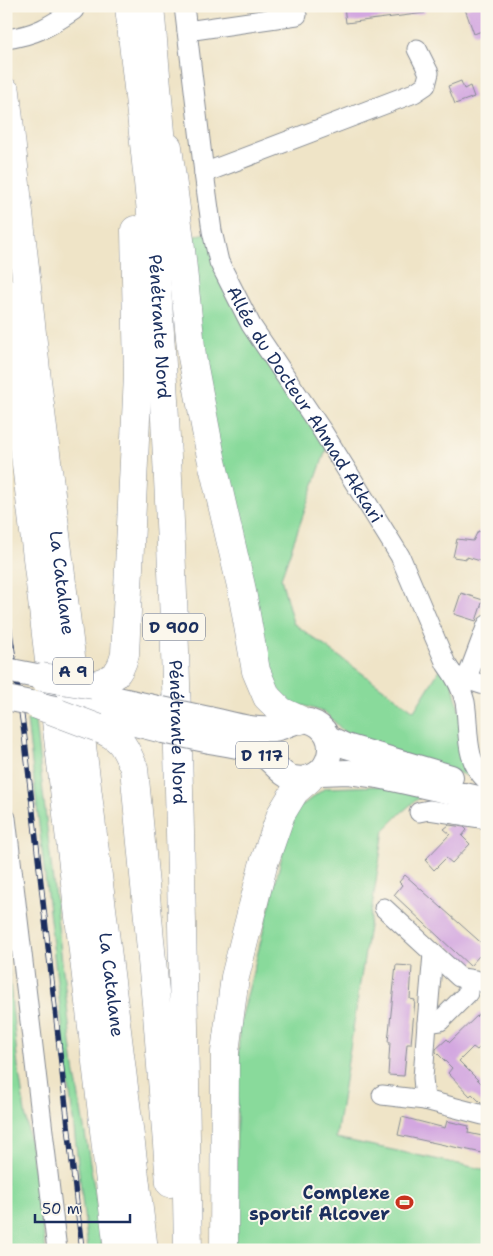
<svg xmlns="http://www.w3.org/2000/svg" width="493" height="1256" font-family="'Shantell Sans',sans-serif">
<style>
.green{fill:#89da9b;stroke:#52847c}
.building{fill:#d3a7e0}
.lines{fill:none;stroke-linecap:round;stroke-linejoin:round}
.minor-casing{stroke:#858a92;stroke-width:21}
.major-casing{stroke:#858a92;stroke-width:26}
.highway-casing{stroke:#858a92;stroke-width:29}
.minor{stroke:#fff;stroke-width:19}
.major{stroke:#fff;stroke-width:24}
.highway{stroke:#fff;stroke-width:28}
.rail-casing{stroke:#1b2f5e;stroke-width:5.5}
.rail{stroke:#fbf7ec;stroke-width:4;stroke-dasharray:11;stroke-linecap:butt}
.major-bridge-casing{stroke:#858a92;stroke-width:26;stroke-linecap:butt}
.highway-bridge-casing{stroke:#858a92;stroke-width:29;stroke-linecap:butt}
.major-bridge{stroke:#fff;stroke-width:24}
.highway-bridge{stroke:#fff;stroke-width:28}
.labels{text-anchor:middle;stroke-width:4;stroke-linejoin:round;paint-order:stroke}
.shield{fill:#fbf7ec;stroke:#5e6b89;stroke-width:1}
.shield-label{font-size:16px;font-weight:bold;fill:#1b2f5e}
.street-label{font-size:18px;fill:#1b2f5e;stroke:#fbf7ec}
.poi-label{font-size:18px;font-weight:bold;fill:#1b2f5e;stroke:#fbf7ec;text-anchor:end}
</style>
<rect width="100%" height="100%" fill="#fbf7ec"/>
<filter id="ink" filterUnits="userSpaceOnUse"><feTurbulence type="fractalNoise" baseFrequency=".02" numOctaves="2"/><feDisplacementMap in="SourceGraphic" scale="10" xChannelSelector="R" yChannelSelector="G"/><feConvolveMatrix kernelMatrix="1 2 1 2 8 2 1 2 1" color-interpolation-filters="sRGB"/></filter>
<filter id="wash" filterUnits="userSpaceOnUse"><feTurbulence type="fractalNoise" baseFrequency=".0096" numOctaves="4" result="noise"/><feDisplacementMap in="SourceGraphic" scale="20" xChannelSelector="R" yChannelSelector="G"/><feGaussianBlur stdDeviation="1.12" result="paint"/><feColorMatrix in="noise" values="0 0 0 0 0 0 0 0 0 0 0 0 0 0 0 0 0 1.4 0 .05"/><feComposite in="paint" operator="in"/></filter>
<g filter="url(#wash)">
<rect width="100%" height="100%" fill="#efe4c7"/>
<path class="green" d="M208 232 327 447 281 578 293 623 414 711 442 666 451 678 477 779 348 736 326 713 305 706 284 702 273 689 218 456 186 239Z
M27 720 35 721 74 1068 96 1199 102 1250H88Z
M379 786 421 796 402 812 384 830 336 1138 487 1170V1237L484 1250H234L239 1028 293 812 325 788Z
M6 943 18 1066 46 1250H6Z"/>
<g id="blocks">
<path class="building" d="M344 6H425V13L346 23Z
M472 6H487V29L474 34 465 9Z
M461 81 464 89 470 86 474 97 455 104 448 86Z
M478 531 487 534V563L467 557V559L453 557 457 539 473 541Z
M461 593 483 600 476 621 454 614Z
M449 825 464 827 467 830 462 836 470 844 452 863 446 858 434 870 425 860 450 834 444 829Z
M405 875 487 948V953L482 959 479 956 470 966 394 895 402 885 399 882Z
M396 965 412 966 410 999 415 1000 411 1044H407L404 1076 388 1075 390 1042H388Z
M480 1013 487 1019V1041L477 1050 473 1047 459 1061 487 1089V1104L481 1103 472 1094 470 1096 448 1073 452 1068 436 1052V1049L447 1039 450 1042Z
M402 1117 445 1128 447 1121 469 1126 468 1133 487 1137V1154L398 1135Z"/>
</g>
</g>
<g filter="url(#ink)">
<use href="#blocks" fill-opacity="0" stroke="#858a92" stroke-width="1"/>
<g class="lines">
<defs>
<g id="minor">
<path id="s1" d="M184 6 204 173 212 231 219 262 251 325 323 432 400 556 446 664C454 675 462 688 465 702 470 731 463 759 487 781"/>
<path d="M187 31 297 15"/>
<path d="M6 39C36 35 50 26 74 10L75 6"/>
<path d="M204 173 414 93 426 85 429 73 417 49"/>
<path d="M456 676 487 686"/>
<path d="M467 678 487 625"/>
<path d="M419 812 429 810 487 819"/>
<path d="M6 818 57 1250"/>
<path d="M384 908 459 977C468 980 480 979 487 985"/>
<path d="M468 981V993L440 1021 427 1023 423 1078 425 1100 487 1116"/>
<path d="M427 1023 433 954"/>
<path d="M382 1095 425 1100"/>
</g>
<path id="major" d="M95 694 162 709
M96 714 163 731
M209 719C229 723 252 731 273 729 285 728 296 718 309 721 345 732 331 785 294 778 280 776 272 758 258 752 245 746 224 744 210 741
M329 738 346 746 451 777
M320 773 348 772 379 776 487 800"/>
<g id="highway">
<path id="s2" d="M129 6C139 100 151 193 157 287 179 607 182 929 188 1250"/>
<path d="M150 6 164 167"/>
<path id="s3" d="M6 92 37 380 144 1250"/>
<path d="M168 147 180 240 192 357 211 457 241 586 256 671 267 697 281 711 300 720"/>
<path d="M6 293 118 1250"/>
<path d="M93 685C113 679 120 675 125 654L138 375 135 230"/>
<path d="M98 728C122 738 124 745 134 768L157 1014 170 1183"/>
<path d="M224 1250 225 1052 235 977 263 866 281 814 295 791 309 779"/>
</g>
</defs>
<use href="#minor" class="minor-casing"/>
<use href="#major" class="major-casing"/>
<use href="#highway" class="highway-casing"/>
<use href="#minor" class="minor"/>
<use href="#major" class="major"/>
<use href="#highway" class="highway"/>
<defs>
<path id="rail" d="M6 604 24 732 82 1250"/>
</defs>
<use href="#rail" class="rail-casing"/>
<use href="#rail" class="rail"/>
<defs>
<path id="major-bridge" d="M6 670 42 677 60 682
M6 698 55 708
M162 709 209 719
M163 731 210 741"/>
<path id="highway-bridge" d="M42 677 93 685
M37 705 98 728"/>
</defs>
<use href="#major-bridge" class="major-bridge-casing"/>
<use href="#highway-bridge" class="highway-bridge-casing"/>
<use href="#major-bridge" class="major-bridge"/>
<use href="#highway-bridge" class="highway-bridge"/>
</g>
</g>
<defs>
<symbol id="stadium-bare" viewBox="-9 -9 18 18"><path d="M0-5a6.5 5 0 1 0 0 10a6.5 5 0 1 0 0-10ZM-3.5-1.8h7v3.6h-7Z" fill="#c8321e" stroke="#fbf7ec" stroke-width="2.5" paint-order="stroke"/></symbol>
</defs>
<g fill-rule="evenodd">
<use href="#stadium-bare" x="392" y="1190" width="25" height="25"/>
</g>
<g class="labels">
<g class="shield">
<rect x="143" y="613.5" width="62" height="27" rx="4"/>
<rect x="53" y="657.5" width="40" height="27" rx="4"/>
<rect x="236" y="741.5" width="52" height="27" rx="4"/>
</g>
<g class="shield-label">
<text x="174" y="633">D 900</text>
<text x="73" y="677">A 9</text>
<text x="262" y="761">D 117</text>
</g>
<g class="street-label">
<text dy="6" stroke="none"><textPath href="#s2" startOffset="322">Pénétrante Nord</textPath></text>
<text dy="6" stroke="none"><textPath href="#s1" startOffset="425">Allée du Docteur Ahmad Akkari</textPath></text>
<text dy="6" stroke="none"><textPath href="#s3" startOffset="494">La Catalane</textPath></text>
<text dy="6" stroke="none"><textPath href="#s2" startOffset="728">Pénétrante Nord</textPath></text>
<text dy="6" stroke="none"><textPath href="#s3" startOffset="899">La Catalane</textPath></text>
</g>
<g class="poi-label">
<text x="390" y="1199">Complexe<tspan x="390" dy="21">sportif Alcover</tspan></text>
</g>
</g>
<rect width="493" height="1256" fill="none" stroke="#fbf7ec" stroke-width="25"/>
<path d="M35 1214v8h95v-8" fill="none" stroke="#1b2f5e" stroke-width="2.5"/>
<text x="42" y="1214" font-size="15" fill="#1b2f5e" stroke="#fbf7ec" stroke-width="4" paint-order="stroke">50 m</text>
</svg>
